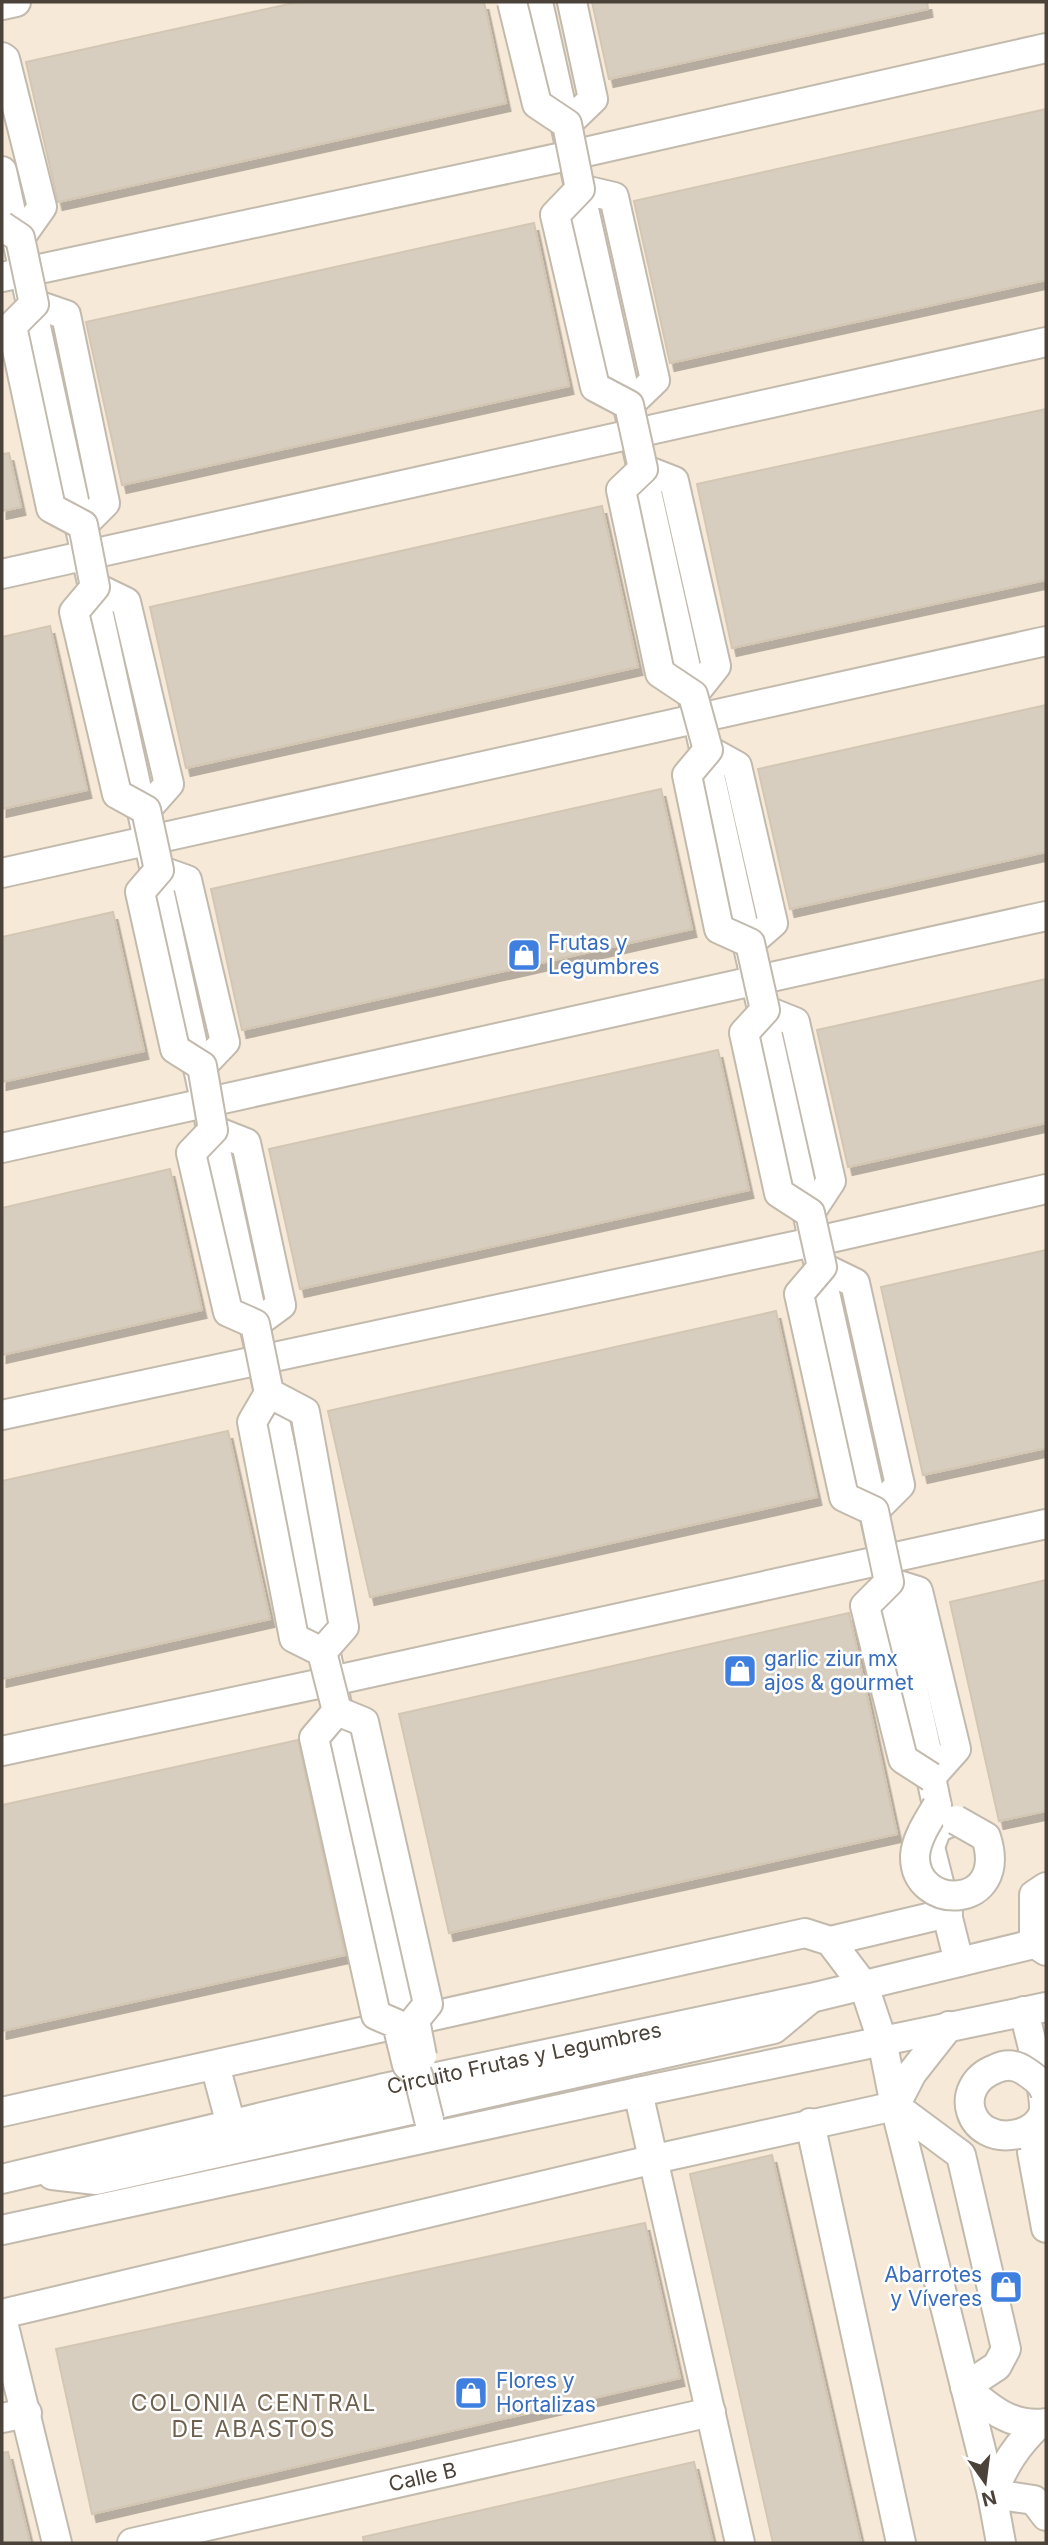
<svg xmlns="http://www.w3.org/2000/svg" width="1048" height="2545" font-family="Inter,sans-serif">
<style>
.commercial{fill:#f7e9d7}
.building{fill:#d8cec0;stroke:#d3c6b3;stroke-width:2;filter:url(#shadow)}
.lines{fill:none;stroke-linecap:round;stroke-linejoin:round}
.minor-casing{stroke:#c2baad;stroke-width:32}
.minor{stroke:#fff;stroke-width:28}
.minor-bridge-casing{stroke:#c2baad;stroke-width:32;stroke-linecap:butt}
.minor-bridge{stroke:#fff;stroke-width:28}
.labels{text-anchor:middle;stroke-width:5;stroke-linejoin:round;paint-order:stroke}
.shop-label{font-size:21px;fill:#366cbe;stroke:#fff;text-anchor:start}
.street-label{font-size:21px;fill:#4b4339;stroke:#fff}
.neighbourhood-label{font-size:23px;letter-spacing:2px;fill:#6e614f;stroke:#fff}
</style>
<defs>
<filter id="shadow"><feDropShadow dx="4.5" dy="8" stdDeviation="0" flood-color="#0004"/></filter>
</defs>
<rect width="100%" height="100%" fill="#f6f3eb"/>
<path class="commercial" d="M2 2H1046V2543H2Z"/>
<path class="building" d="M298 2H484L506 103 58 202 26 62Z
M592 2H927L928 9 609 79Z
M1046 109V280L670 363 634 201Z
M534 223 569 386 122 485 86 322Z
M1046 409V580L732 648 697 484Z
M9 453 21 507 2 511V454Z
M602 506 638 667 186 768 150 607Z
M50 626 87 790 2 809V637Z
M1046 705V852L790 909 758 769Z
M661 789 692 929 242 1030 211 889Z
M113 912 144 1051 2 1082V937Z
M1046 979V1123L848 1167 817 1030Z
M718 1050 749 1190 300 1289 269 1149Z
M170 1169 202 1310 2 1355V1208Z
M1046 1250V1448L923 1475 881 1287Z
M776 1311 817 1497 370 1597 328 1411Z
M228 1431 270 1619 2 1679V1481Z
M1046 1580V1811L999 1821 950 1602Z
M849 1613 897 1834 449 1933 399 1714Z
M298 1740 345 1955 2 2031V1805Z
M772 2155 861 2543H773L690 2174Z
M645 2223 680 2378 92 2514 56 2349Z
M8 2452 30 2543H2V2453Z
M694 2462 713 2543H364L363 2537Z"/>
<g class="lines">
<defs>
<g id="minor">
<path d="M538 2 928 1756"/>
<path d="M2 5 16 2"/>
<path d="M2 57 5 59 42 207 20 238"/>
<path d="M567 124 593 99 572 2"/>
<path d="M2 171 402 2002"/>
<path d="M580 189 614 197 655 380 629 405"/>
<path d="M2 277 572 155 1046 48"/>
<path d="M34 304 66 315 105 503 83 525"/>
<path d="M643 469 674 481 716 666 693 695"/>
<path d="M2 574 1046 342"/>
<path d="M95 587 126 602 169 784 146 810"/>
<path d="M708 750 737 766 773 923 750 943"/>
<path d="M159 870 187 880 225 1042 202 1066"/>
<path d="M2 873 1046 641"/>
<path d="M765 1010 795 1022 831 1181 810 1213"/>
<path d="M213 1130 246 1143 281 1305 255 1324"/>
<path d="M2 1148 1046 916"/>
<path d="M822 1267 855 1283 900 1485 874 1511"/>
<path d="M2 1415 813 1242 1046 1189"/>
<path d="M889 1582 918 1591 956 1749 931 1777 937 1806"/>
<path d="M2 1751 332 1681 1046 1524"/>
<path d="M951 1822 937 1828 930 1847 959 1962"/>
<path d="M1046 1887 1034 1895V1943L1046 1951"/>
<path d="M830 1941 948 1913"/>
<path d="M215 2065 231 2125"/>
<path d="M638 2092 740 2543"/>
<path d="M895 2106 912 2073 949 2026"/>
<path d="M2 2112 805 1933 830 1941 864 1986 882 2040 895 2106 992 2494 1001 2543"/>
<path d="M1046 2122 1032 2152 1046 2228"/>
<path d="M810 2123 901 2543"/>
<path d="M1018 2134C1028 2131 1039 2125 1043 2114 1048 2098 1028 2031 1024 2011"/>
<path d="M52 2175 96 2180 774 2029 810 1999"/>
<path id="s1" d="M2 2179 380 2089 811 1998 1046 1941"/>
<path d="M2 2230 638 2092 1046 2007"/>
<path d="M2 2314 655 2159 895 2106 961 2155 1006 2349 997 2366 965 2387C989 2408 1012 2428 1046 2423"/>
<path d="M2 2318 57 2543"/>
<path d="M2 2418 27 2413"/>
<path d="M1039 2424C1016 2446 1005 2464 992 2494L1034 2500 1046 2516"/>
<path id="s2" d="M132 2543 711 2412"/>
</g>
</defs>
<use href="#minor" class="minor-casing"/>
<use href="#minor" class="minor"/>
<defs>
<path id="minor-bridge" d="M512 2 537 104 567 124 580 189 555 215 595 387 629 405 643 469 621 490 660 673 693 695 708 750 687 775 719 929 750 943 765 1010 744 1033 779 1193 810 1213 822 1267 799 1294 844 1497 874 1511 889 1582 865 1606 903 1759 931 1777
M2 226 20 238 34 304 12 326 51 508 83 525 95 587 74 612 117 794 146 810 159 870 140 892 175 1049 202 1066 213 1130 191 1153 228 1312 255 1324 269 1393 252 1422 294 1638 322 1652 337 1711
M269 1393 305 1412 344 1627 322 1652
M337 1711 314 1738 376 2015 397 2024 407 2065 418 2075 429 2120
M337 1711 364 1722 428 2004 415 2020 422 2056
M937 1806C929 1820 916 1838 915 1856 914 1912 1010 1911 986 1837L956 1820
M1018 2134C968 2145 951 2086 995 2069 1005 2064 1015 2064 1025 2071 1034 2077 1043 2083 1046 2094"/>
</defs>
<use href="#minor-bridge" class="minor-bridge-casing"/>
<use href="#minor-bridge" class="minor-bridge"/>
</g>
<defs>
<symbol id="shop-square" viewBox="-11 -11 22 22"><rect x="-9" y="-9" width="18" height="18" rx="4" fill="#3f7fe0" stroke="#fff"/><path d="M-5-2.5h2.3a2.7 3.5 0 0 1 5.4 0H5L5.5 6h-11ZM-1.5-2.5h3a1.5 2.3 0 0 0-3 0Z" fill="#fff"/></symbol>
</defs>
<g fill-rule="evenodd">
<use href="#shop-square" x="505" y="936" width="38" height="38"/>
<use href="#shop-square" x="721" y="1652" width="38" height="38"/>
<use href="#shop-square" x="987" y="2268" width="38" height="38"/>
<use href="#shop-square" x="452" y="2374" width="38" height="38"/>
</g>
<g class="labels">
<g class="shop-label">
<text x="548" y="950">Frutas y<tspan x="548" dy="24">Legumbres</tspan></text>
<text x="764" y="1666">garlic ziur mx<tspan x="764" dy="24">ajos &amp; gourmet</tspan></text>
<text x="982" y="2282" text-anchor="end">Abarrotes<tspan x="982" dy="24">y Víveres</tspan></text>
<text x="496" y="2388">Flores y<tspan x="496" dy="24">Hortalizas</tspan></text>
</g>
<g class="street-label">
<text dy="7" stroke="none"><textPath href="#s1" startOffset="536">Circuito Frutas y Legumbres</textPath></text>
<text dy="7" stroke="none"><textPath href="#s2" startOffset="298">Calle B</textPath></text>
</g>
<g class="neighbourhood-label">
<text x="254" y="2411">COLONIA CENTRAL<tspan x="254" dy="26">DE ABASTOS</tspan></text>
</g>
</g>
<rect width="1048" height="2545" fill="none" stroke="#4b4339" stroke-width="7"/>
<g transform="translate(985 2482) rotate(166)" stroke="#ffffff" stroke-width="5" paint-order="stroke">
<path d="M0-5L12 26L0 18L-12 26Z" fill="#4b4339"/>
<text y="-10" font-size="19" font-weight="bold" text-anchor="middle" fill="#4b4339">N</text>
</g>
</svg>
